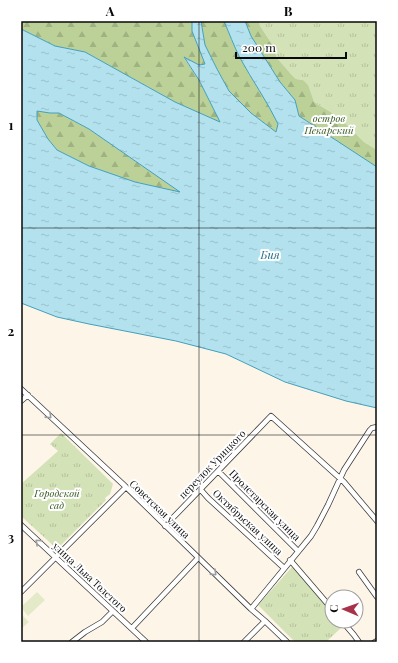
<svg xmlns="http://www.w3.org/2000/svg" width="398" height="663" font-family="'Playfair Display',serif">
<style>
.grass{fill:url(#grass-tufts)}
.forest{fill:url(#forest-firs)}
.pitch{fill:#e4eac7}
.water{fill:url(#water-ripples);stroke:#42a0bd;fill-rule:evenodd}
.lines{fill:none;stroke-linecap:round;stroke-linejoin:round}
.minor-casing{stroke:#3c3c3c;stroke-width:6}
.minor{stroke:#fff;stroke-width:4.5}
.oneway{stroke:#9d9d9d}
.grid{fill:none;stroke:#090909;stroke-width:1;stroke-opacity:0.55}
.labels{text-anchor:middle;stroke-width:4;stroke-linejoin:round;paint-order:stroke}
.park-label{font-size:10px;font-style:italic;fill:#365922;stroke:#fff}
.street-label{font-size:10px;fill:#090909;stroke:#fff}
.water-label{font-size:11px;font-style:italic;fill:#226f8c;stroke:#fff}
.neatline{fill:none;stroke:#090909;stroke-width:1.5}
.grid-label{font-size:13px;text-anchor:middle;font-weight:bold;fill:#090909}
</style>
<defs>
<pattern id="grass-tufts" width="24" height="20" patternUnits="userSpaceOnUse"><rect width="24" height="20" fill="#d4e2b7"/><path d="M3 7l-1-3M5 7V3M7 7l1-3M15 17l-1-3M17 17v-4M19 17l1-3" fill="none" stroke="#b5c19c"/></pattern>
<pattern id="forest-firs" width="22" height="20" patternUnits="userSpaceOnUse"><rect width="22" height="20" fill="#bbd198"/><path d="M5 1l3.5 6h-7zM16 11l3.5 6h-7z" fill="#9fb282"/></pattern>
<pattern id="water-ripples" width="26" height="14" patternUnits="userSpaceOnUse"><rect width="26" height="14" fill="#b3e2ee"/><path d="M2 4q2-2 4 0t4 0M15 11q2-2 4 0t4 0" fill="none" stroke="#99c1cb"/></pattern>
</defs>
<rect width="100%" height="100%" fill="#fcf5e8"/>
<path class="grass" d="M259 21H377V150L364 142 339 117 314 102 303 80 296 79 291 74 277 58 272 44 260 26Z
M61 433 113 484 110 494 105 498 106 500 57 549 21 516V484L58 451 50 444Z
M293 566 332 612V621H339L343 626 326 642H295L258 605Z"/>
<path class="forest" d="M21 21H192V31L205 64 199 65 184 58 199 80 221 123 175 102 85 52 55 46 21 29Z
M201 21H224C229 33 234 46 240 58 252 80 267 101 279 124L276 132 251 113 229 91 217 69 205 45Z
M245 21H259L260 26 272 44 277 58 291 74 296 79 303 80 308 85 314 102 339 117 364 142 377 150V167L299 116 295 100 280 82 251 36Z
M36 110 50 113H59L89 129 182 193 135 182 89 166 57 150 48 139 37 120Z"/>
<path class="pitch" d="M37 592 45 600 28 616 21 607Z
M21 614 29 622 21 629Z"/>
<path class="water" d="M192 21H201L205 45 217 69 229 91 251 113 276 132 278 124C267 101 252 80 240 58 234 46 229 33 224 21H245L251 36 280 82 295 100 299 116 377 167V408L346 401 285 382 226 354 176 341 89 324 57 317 21 303V29L55 46 85 52 175 102 220 122 199 80 184 57 199 65 205 64 192 31ZM37 111 50 113H59L89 129 180 192 135 182 89 166 57 150 48 139 37 120Z"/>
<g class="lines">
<defs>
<path id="minor" d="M21 389 126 487 251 609 265 621 287 642
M21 401 28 395
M218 471 298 551
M200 489 208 498 284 568
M21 525 146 642
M165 526 271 416 344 482 377 521
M290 560 332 609
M359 572 377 597
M21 592 126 487
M251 609 311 536 317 526 328 505 344 470 370 430 372 428 377 427
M342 621 354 635 359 642
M132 628 198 558
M72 642 85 632 102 622 113 611
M244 642 265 621
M375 642 377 641"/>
</defs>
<use href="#minor" class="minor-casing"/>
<use href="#minor" class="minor"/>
</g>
<defs><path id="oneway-chevron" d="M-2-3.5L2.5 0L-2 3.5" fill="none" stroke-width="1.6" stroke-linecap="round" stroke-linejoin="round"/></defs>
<g class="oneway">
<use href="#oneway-chevron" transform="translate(49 416) rotate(44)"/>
<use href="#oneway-chevron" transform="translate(38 542) rotate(-137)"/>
<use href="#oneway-chevron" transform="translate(214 573) rotate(44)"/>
</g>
<path class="grid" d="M199 21V642M21 228H377M21 435H377"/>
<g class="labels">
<g class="park-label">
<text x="329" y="122">остров<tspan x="329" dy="12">Пекарский</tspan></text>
<text x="57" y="497">Городской<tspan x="57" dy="12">сад</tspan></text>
</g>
<g class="street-label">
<text transform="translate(212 464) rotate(-46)" y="4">переулок Урицкого</text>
<text transform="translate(265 505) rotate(45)" y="4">Пролетарская улица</text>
<text transform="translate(160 509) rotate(44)" y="4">Советская улица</text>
<text transform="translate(248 522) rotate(43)" y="4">Октябрьская улица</text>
<text transform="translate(90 577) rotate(43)" y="4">улица Льва Толстого</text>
</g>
<g class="water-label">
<text x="270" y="259">Бия</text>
</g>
</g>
<rect width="398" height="663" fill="none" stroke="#ffffff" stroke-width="44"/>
<g transform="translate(344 609) rotate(272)"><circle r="19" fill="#ffffff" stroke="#9d9d9d"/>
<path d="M0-3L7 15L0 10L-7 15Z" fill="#a9324b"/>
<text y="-6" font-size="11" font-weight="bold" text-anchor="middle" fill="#090909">С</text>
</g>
<path d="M236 52v6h110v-6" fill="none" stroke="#090909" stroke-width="2"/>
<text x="242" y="52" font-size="12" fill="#090909" stroke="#ffffff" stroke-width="3" paint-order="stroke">200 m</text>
<rect x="22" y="22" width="354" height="619" class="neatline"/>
<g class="grid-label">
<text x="110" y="16">A</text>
<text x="288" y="16">B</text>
<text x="11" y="130">1</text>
<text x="11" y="336">2</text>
<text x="11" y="542">3</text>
</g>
</svg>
